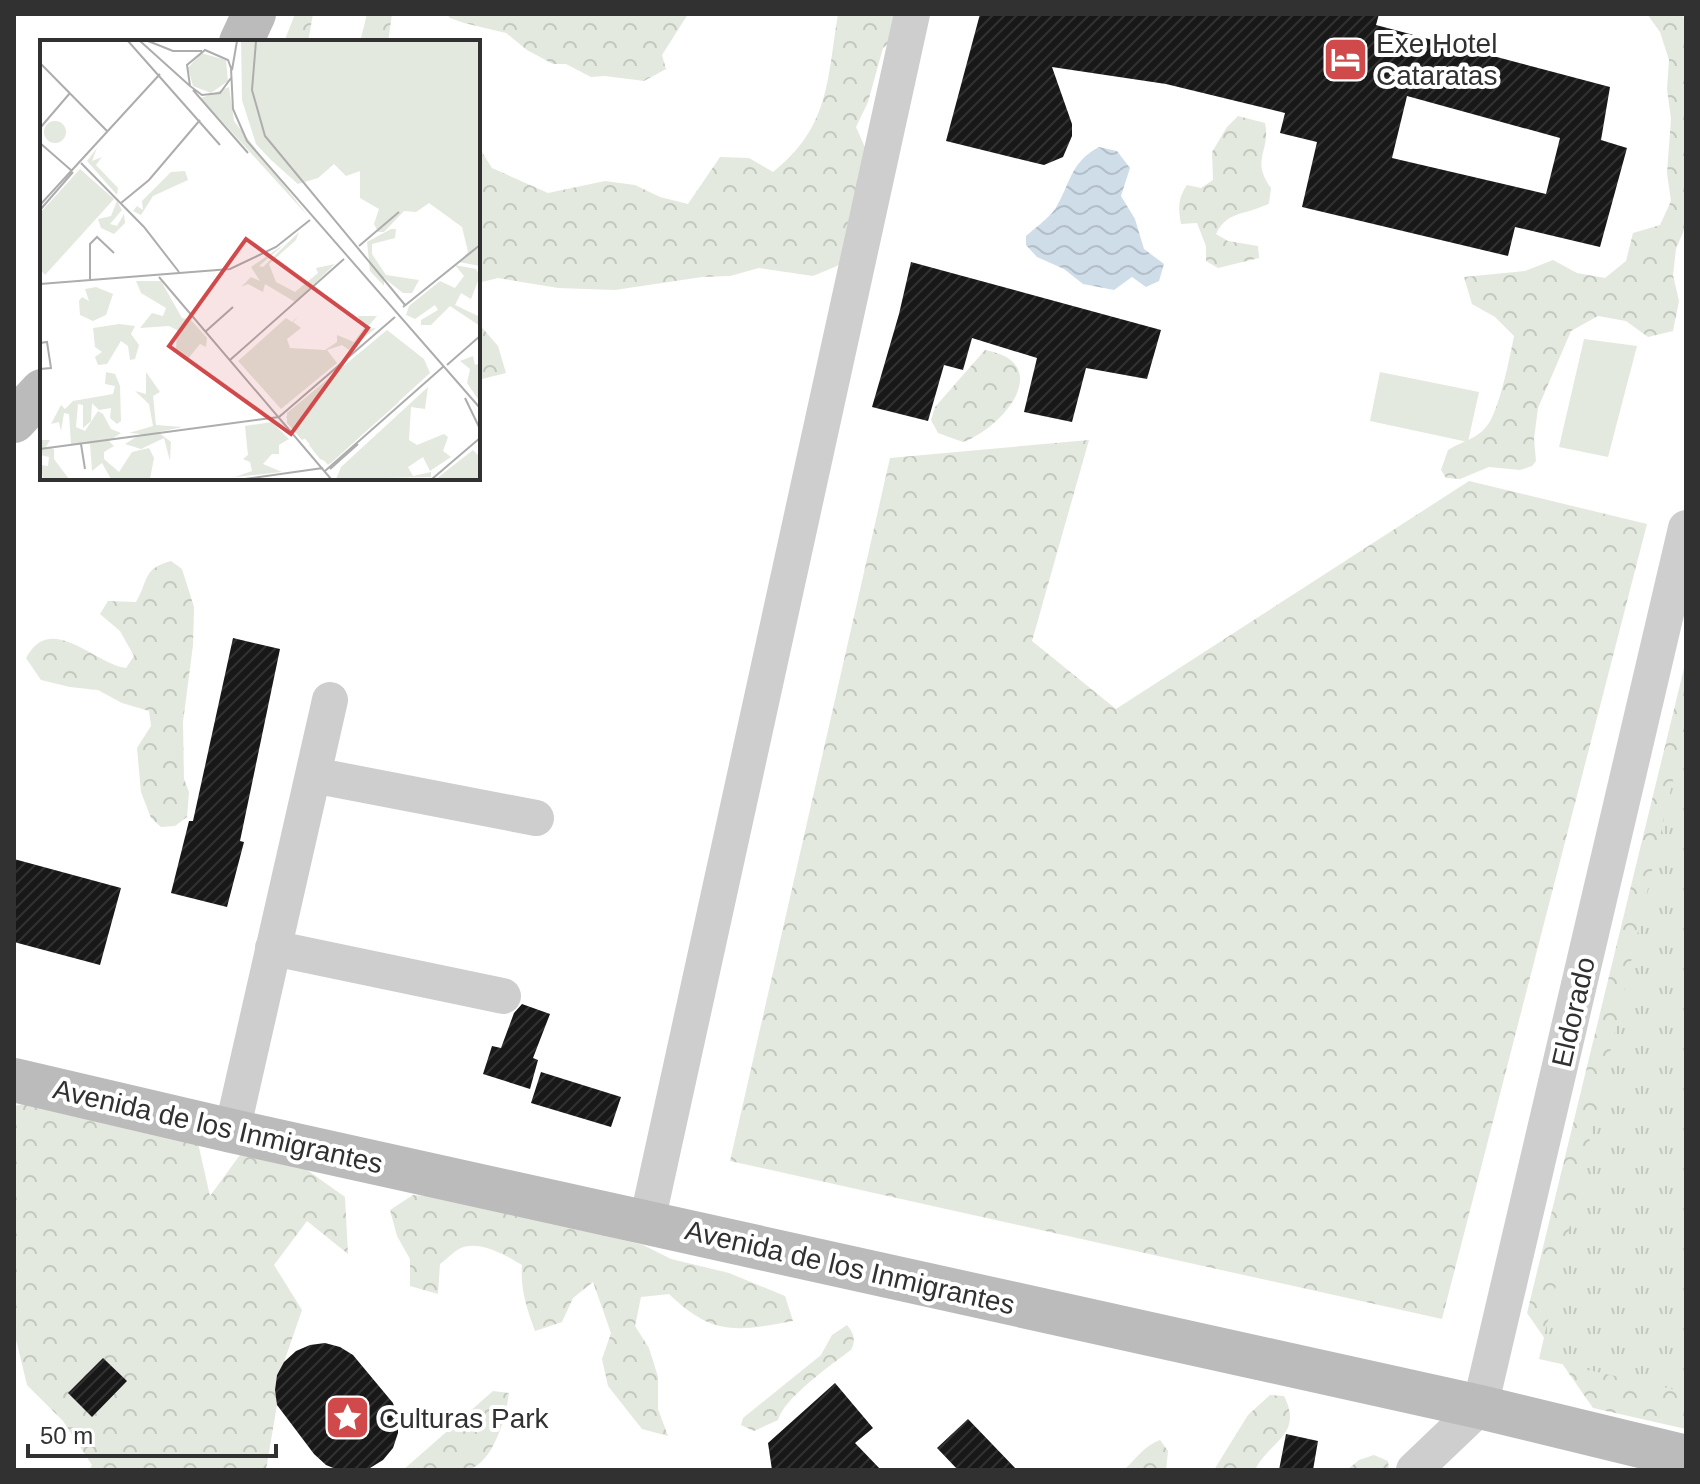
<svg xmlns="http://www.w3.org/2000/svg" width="1700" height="1484" font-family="Helvetica,sans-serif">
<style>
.grass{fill:#e3e9de}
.forest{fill:url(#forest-crowns)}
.park{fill:url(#park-tufts)}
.water{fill:url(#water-waves)}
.building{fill:url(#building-hatch);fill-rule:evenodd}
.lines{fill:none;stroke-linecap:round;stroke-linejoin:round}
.minor{stroke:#cecece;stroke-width:36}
.secondary{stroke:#bbb;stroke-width:44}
.labels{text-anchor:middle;stroke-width:8;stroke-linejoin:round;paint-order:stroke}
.poi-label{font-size:28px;fill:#313131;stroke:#fff;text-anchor:start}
.street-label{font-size:28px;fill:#313131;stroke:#fff}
.inset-road{fill:none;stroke:#adadad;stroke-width:2}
.view{fill:#d14a4b;fill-opacity:0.15;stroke:#d14a4b;stroke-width:4}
.inset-edge{fill:none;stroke:#313131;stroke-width:4}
</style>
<defs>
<pattern id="forest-crowns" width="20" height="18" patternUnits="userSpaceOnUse" patternTransform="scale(2)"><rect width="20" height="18" fill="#e3e9de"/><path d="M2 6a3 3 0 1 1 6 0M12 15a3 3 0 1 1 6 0" fill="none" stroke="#c3c8bf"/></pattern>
<pattern id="park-tufts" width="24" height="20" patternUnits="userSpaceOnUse" patternTransform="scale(2)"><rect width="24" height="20" fill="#e3e9de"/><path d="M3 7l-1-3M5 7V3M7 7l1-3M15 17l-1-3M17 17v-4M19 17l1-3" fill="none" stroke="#c3c8bf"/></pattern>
<pattern id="water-waves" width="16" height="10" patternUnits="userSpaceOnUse" patternTransform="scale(2)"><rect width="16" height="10" fill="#cfdde9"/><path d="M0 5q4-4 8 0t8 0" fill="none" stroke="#b2bec8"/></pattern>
<pattern id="building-hatch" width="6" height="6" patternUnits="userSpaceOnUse" patternTransform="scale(2)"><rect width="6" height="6" fill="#181818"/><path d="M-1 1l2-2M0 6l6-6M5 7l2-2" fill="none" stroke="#313131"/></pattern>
</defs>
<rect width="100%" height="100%" fill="#fff"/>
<path class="grass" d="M1584 339 1637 346 1608 457 1559 447Z
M1380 372 1479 392 1468 442 1370 421Z"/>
<path class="forest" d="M295 14H313L308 42H284Z
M367 14H392L388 42H360Z
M447 14H688L662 55 666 69 644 81 605 76 591 77 566 64H553L527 50 506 33 464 23 450 18Z
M838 14H909L904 31 883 48 868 102 856 127 867 152 859 248 837 266 813 276 759 268 730 276 702 277 615 290 558 288 498 278 478 283V146L492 168 548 193 605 181 635 185 660 197 688 204 720 157 749 158 773 172C830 127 827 80 838 14Z
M1647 14H1683L1686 32V225L1676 249 1673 275 1679 301 1673 331 1648 337 1626 321 1598 316 1571 331 1538 408 1534 439 1536 461 1532 466 1520 470 1489 467 1460 479 1446 478 1441 470 1448 450C1460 442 1477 439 1486 427 1499 413 1510 356 1514 336L1495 317 1472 304 1464 277 1525 271 1553 260 1577 273 1605 278 1626 261 1633 233 1660 225 1671 201 1667 173 1671 119 1667 89 1669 60 1660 32Z
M1238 116 1265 123C1271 152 1250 159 1271 188L1269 203C1247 216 1228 209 1216 234L1228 241 1258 246 1259 258 1218 268 1206 261V246L1197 223 1181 224C1178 208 1178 198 1187 185L1201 188 1213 180 1212 152 1227 127Z
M478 323 498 346 506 373 478 380Z
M985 350C1056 363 1004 427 963 442L938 433 931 420 935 407Z
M1089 440 1032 641 1116 709 1469 481 1647 524 1442 1319 730 1161 890 458Z
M171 561 182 569 194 607 193 645 183 722 184 779 189 792 187 817 175 826 161 827 151 818 141 792 137 748 151 726 149 711 122 703 98 690 70 687 41 680 26 658C51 611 94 664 126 668L134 656 120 631 100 614 108 601 136 602C149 580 142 569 171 561Z
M1686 660V1429L1593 1408 1527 1313Z
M39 1101 198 1143 210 1196 245 1148 300 1165 345 1197 348 1254 307 1221 274 1265 302 1310 284 1362 277 1375 275 1390 277 1405 266 1470H89L92 1465 63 1421 27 1385 14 1331V1106Z
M413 1195 470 1200 643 1245 671 1259 729 1273 785 1296 793 1321C736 1331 714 1337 669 1294L641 1297 635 1326 649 1348 658 1377V1409L668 1436 642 1429 608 1386 602 1359 611 1333 593 1282 573 1298 562 1322 535 1331C527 1309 520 1289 522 1265 507 1256 480 1240 461 1248 454 1251 447 1259 440 1264L438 1294 410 1286V1259L397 1236 390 1210Z
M847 1325C854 1333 856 1341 851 1350 832 1364 784 1398 778 1420L754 1431 741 1425 743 1418 821 1355 832 1335Z
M493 1391 509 1393C506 1417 494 1462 468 1470 455 1474 418 1470 403 1470Z
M1270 1395 1284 1396C1304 1435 1269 1441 1255 1470H1214L1248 1415Z
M1160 1440 1168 1451 1166 1470H1124C1137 1458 1144 1446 1160 1440Z
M1374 1455 1388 1461 1389 1470H1347L1359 1460Z"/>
<path class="park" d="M1686 724V1392L1539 1359Z"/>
<path class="water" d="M1099 147 1117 151 1130 168 1121 196 1135 219 1144 249 1164 264 1159 281 1146 287 1132 277 1114 290 1083 284 1064 269 1037 257 1026 245V236C1035 228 1048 219 1055 209 1071 184 1069 163 1099 147Z"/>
<path class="building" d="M980 14H1379L1376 25 1610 87 1601 140 1627 148 1600 247 1515 227 1508 256 1302 207 1317 142 1280 133 1285 113 1166 84 1052 67 1072 124V136L1063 157 1044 165 946 141ZM1407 96 1560 138 1546 194 1392 158Z
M911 262 1161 330 1147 379 1086 368 1072 422 1024 412 1037 358 972 338 963 370 944 365 928 421 872 407 899 314Z
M233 638 280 649 240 841 244 842 227 907 171 893 189 821H193Z
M14 859 121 888 100 965 14 942Z
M522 1004 550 1014 533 1058 538 1060 530 1089 483 1074 492 1046 501 1048 514 1013Z
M541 1072 621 1097 611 1127 531 1103Z
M325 1343 340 1347 353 1355 393 1403 398 1418V1433L393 1448 383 1460 370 1468 338 1470 326 1465 314 1454 277 1405 275 1390 277 1375 284 1362 296 1351 310 1345Z
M103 1358 127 1381 92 1417 68 1393Z
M835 1383 873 1428 855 1443 881 1470H772L768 1443Z
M968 1419 1017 1470H958L937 1448Z
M1286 1434 1318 1441 1313 1470H1279Z"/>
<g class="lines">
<path class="minor" d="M313 775 536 818
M273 948 503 996
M232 1131 330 700
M647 1222 912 14
M1414 1470 1480 1407 1686 528"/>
<path class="secondary" d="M241 42 254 14
M14 421 42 391
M14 1080 232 1131 1480 1407 1686 1457"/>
</g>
<defs>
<symbol id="hotel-square" viewBox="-11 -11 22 22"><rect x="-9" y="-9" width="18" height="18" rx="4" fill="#d14a4b" stroke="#fff"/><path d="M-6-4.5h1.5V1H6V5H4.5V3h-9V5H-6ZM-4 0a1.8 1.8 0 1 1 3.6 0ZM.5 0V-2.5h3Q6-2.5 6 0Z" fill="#fff"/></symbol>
<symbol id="sight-square" viewBox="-11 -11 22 22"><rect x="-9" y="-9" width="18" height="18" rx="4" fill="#d14a4b" stroke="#fff"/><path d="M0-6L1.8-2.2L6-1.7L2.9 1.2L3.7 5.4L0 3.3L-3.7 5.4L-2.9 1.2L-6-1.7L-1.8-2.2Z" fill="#fff"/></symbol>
</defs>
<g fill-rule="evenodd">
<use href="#hotel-square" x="1320" y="34" width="51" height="51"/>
<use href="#sight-square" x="322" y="1392" width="51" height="51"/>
</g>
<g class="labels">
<g class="poi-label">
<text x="1376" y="53">Exe Hotel<tspan x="1376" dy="32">Cataratas</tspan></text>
<text x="379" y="1428">Culturas Park</text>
</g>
<g class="street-label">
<text transform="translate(1573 1012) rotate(-77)" y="10">Eldorado</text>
<text transform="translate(218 1126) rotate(13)" y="10">Avenida de los Inmigrantes</text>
<text transform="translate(850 1267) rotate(13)" y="10">Avenida de los Inmigrantes</text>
</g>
</g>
<g transform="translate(40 40)">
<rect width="440" height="440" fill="#fff"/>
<path d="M161 13 186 20 188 41 171 53 153 46 148 28ZM189 47 194 81 268 176 161 58ZM4 92a11 11 0 1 1 22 0a11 11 0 1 1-22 0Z" fill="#e3e9de"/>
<path d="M201 1H440V226L419 222 428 212 422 187 389 163 376 172 364 171 344 192H338L334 184 339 169 320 158V131L306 136 294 124 278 138 258 144 231 120 216 104 202 60ZM57 108 52 121 62 117 56 125 78 148 77 155 47 121ZM145 131 148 140 113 156 101 175 93 171 97 166 103 170 102 161 131 132ZM77 161 82 170 70 184 77 186 84 174 85 183 74 194 61 188 58 179 71 176ZM351 189H356L355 198 332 204V214L346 235 379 240 372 253H363L344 238V246L330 231 327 202ZM259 192 256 200 229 224 236 242 255 252 278 233 276 228 295 224 255 262 225 244 223 252 208 244 201 247 211 237 220 241 211 227 246 203 219 226 223 227ZM415 225 436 229 440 236 431 259 421 253 415 265 438 276 440 261V286L410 266 391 285H381V280L398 270 395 265 375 279 366 275 369 266 400 241 415 248 424 236ZM96 241H121L142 278 151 280 167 298 166 307 160 304 147 320 132 310 136 309 137 290 129 286 100 288 112 273 123 276 126 268 101 253ZM56 247 73 254 66 275 53 281 40 275 39 261 42 257 49 261 45 249ZM259 276 253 282 261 288 247 299 250 308 285 310 297 302V295L314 302 324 288 318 276H337L326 289 336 288 309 310 302 305 287 310 297 323 241 369 198 321 246 278 252 282ZM79 284 95 286 91 294 99 305 95 319 90 320 88 306 81 301 67 324 58 325 55 317 62 312 55 307 53 288ZM347 290 384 319 390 333 291 423 280 419 269 405 282 389 262 400 247 383V373ZM433 316 435 325 440 323V362L427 343 430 329 420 321ZM66 332 75 334 80 346 81 381 77 384 70 378 71 368 59 370 52 363 51 381 43 388V365L38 364 36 387 45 391 58 371 63 374 71 389 81 393 69 401 74 406 64 412V419L79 432 92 412 109 408 114 418 110 439H71L62 423 52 431 50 404H31L29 374 24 373 21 391 19 382 11 384 21 365 25 369 33 361 73 354 75 346 65 344ZM106 332 120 352 113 356 116 385 143 387 118 392 131 402 130 421 124 398 101 409 85 404 101 394 89 393 113 386 109 364 95 351 106 354ZM388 347 385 369 371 367 369 400 377 405 404 394 408 397 403 411 411 417 390 431 383 417 368 427 373 436 391 432V437L296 439 301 427ZM232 382 249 399 239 405V414H232L223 424 242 432 195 437 212 431 210 422 203 419 208 415 205 386ZM0 400H10L6 407 14 409V419L29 439H3L2 433 0 439V425L8 426 9 417 0 415ZM433 410 440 417V439H396Z" fill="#e3e9de"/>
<path d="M40 129 74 159 5 235 0 229V173Z" fill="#e3e9de"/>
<path d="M318 315 359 362 288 425 246 377Z" fill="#e3e9de"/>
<path class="inset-road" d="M88 1 180 105M100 1 150 46M108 1 133 11H162M216 1 212 50 225 96 365 265M0 23 68 92M192 30 197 1M191 38 180 53 162 55 150 46 147 25 165 10 188 20 191 28 193 69 207 101 440 368M153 50 208 113M0 88 30 53M0 103 32 131M41 123 104 187 139 232M81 163 109 140 160 80M0 165 120 34M0 170 33 132M319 206 359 172M119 237 291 439M50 239V204L57 197 74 213M0 244 190 229 236 207 270 180M363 267 440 205M165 292 193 267M0 303 7 302 11 328 0 329M190 320 304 219M407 325 440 296M425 358 440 389M41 404 45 429M0 409 239 377 355 277M290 429 318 404M285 431 404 326M205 439 283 428M392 439 440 398"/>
<path class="view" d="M206 199 328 288 251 394 129 306Z"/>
<rect width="440" height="440" class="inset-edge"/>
</g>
<rect width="1700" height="1484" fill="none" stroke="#313131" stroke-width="32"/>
<path d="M28 1444v12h248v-12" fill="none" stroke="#313131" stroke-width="4"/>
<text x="40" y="1444" font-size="24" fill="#313131" stroke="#ffffff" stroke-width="6" paint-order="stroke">50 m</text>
</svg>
